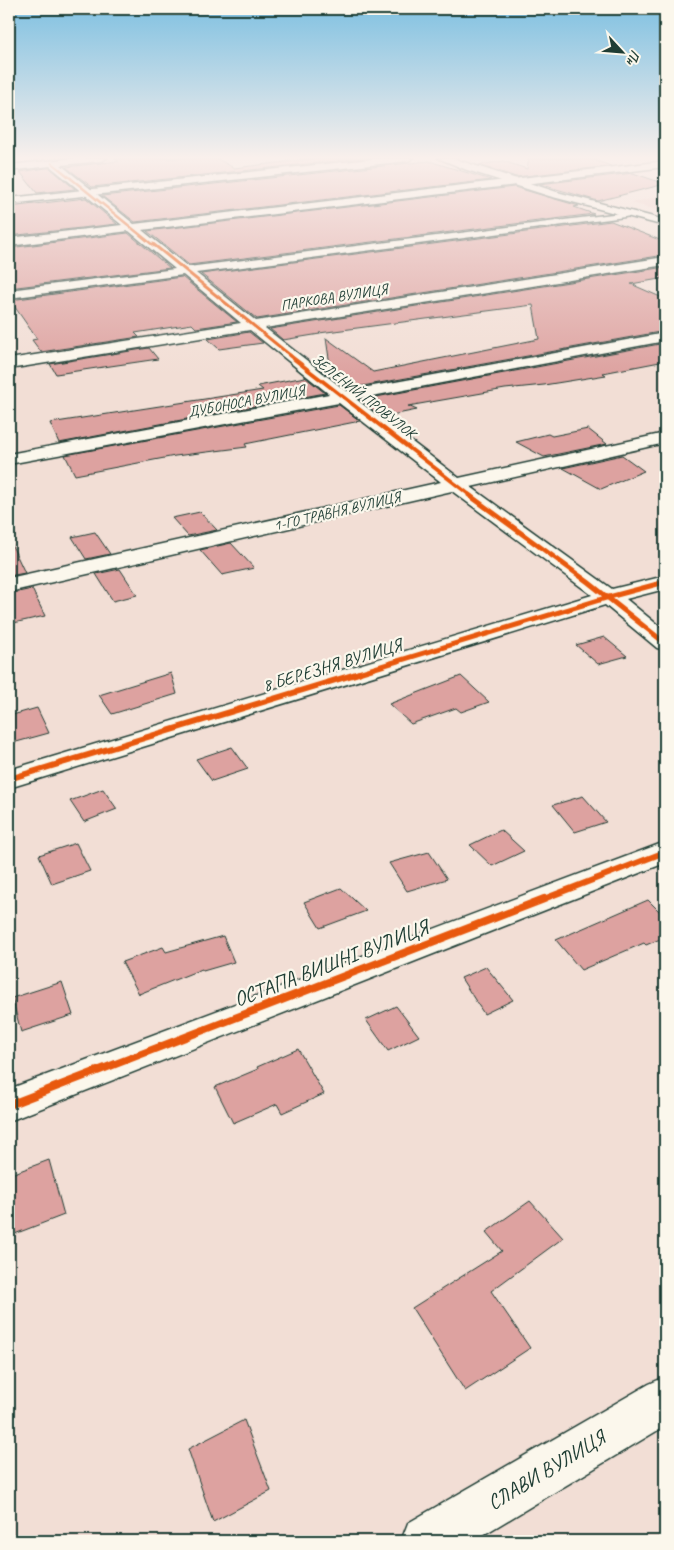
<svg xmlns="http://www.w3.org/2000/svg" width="674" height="1550" font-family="Caveat,sans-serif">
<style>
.built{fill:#ecccc5}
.building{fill:#dda2a0;stroke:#1f3d34}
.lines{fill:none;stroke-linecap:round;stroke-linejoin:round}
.street-casing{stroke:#1f3d34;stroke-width:3}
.secondary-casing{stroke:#1f3d34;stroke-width:3}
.street{fill:#fbf7ec;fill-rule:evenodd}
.secondary{fill:#fbf7ec;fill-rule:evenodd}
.cycleway-far5-casing{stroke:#fbf7ec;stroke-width:4}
.cycleway-far4-casing{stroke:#fbf7ec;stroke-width:4.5}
.cycleway-far3-casing{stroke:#fbf7ec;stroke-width:5.5}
.cycleway-far2-casing{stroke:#fbf7ec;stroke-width:8}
.cycleway-far1-casing{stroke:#fbf7ec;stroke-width:9}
.cycleway-casing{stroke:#fbf7ec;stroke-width:11}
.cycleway-far5{stroke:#e8590c;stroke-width:2.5}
.cycleway-far4{stroke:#e8590c;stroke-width:3}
.cycleway-far3{stroke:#e8590c;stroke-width:4}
.cycleway-far2{stroke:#e8590c;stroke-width:5}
.cycleway-far1{stroke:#e8590c;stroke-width:6}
.cycleway{stroke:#e8590c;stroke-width:8}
.labels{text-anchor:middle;stroke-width:4.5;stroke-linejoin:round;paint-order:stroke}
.far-street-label{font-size:15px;fill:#1f3d34;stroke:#fbf7ec}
.street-label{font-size:18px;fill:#1f3d34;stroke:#fbf7ec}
.near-street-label{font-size:21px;fill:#1f3d34;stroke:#fbf7ec}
</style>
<rect width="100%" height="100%" fill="#f2ded5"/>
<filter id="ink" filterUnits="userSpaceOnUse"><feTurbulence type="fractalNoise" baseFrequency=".02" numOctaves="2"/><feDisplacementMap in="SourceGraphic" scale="10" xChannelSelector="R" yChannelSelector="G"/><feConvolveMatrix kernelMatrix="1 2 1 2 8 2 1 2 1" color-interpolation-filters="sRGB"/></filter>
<g filter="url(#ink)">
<path class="built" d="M665 195V212L631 203Z"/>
<path class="building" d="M114 158H216L234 168 319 158H363L92 187 66 167 119 161Z
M529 158H589L611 166 516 177 479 165 503 161 527 169Z
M429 161 491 180 135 222 102 196Z
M46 168H50L75 189 37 193 20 172Z
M633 173 665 184 598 201 539 184Z
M514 187 579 206 574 207 594 214 189 265 147 231Z
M86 198 117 224 9 236V207Z
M611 221 665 242V255L257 319 201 274Z
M128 233 170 268 9 288V248Z
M665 267V278L631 284 665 299V331L346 389 326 373 331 372 326 338 373 372 539 339 533 305 319 333 320 334 283 340 270 329Z
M182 277 237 322 196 328 192 324 135 333 139 337 41 352 32 340 37 339 10 300Z
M249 332 263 343 219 349 208 339Z
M665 343V361L603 373 606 375 544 385 505 389 408 406 417 410 382 417 360 400Z
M149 348 158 359 56 374 50 364Z
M305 377 325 393 59 443 50 423 263 390 258 386Z
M339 405 360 421 245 444 247 447 175 456 75 475 65 455Z
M588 429 607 444 544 457 516 442 548 434 552 436Z
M622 455 644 471 601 489 563 468Z
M200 512 217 530 188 536 172 518Z
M95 532 110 554 86 559 72 537Z
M9 539 25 573 9 576Z
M231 543 254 568 222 575 200 550Z
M120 569 137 595 113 601 96 574Z
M32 589 45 616 9 624V594Z
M604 637 627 656 598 664 576 645Z
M171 673 177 694 112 714 99 695Z
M461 676 489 702 461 712 456 708 411 724 389 704Z
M37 708 49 733 9 744V716Z
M232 747 248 769 212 781 196 759Z
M103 789 117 809 84 822 70 801Z
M583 796 606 822 575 832 553 805Z
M501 830 524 851 492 866 470 845Z
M76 843 90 871 52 884 39 855Z
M429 852 447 879 407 891 389 863Z
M341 888 366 911 320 928 304 902Z
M648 900 665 917V937L646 945 644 943 581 970 556 940Z
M223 936 234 962 203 971 202 969 139 994 122 962 163 947 166 952Z
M486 967 513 1000 484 1014 461 978Z
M62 982 73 1015 21 1032 12 998Z
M396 1006 419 1036 388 1051 366 1020Z
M298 1049 324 1094 282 1113 277 1104 233 1123 215 1087 258 1069 257 1067Z
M49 1160 64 1215 12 1235 9 1218V1175Z
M530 1201 563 1238 491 1291 530 1348 465 1391 412 1308 502 1251 486 1232Z
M244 1420 271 1491 213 1522 188 1449Z"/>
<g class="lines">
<defs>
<path id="street" d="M75 158H107L102 161 61 165 134 224 665 161V167L142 230 188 267 629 212 631 214 629 216 625 217 196 273 256 321 665 257V265L265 328 346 391 665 333V341L356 399 459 478 665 433V443L471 487 612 589 665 576V589L626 599 665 631V650L657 648 605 605 9 788V770L592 595 452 491 9 592V578L441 482 339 403 9 464V454L329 394 250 330 9 369V359L241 323 183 275 9 298V290L175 269 129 231 9 246V238L122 225 50 166 9 171V165Z
M665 842V863L9 1121V1089Z
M665 1377V1426L473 1541H401L408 1523 649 1384Z"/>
<path id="secondary" d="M381 158H413L408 161 9 204V198Z
M438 158H452L557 192 665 220V226L549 196 467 170Z"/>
</defs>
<use href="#street" class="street-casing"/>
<use href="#secondary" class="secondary-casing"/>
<use href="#street" class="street"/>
<use href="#secondary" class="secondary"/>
<defs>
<path id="cycleway-far5" d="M52 163 154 246"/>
<path id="cycleway-far4" d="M153 244 291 356"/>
<path id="cycleway-far3" d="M289 355 471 496"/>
<path id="cycleway-far2" d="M469 495 588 582 665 643
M355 674 609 597 665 582"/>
<path id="cycleway-far1" d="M9 779 359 673
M541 900 665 852"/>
<path id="cycleway" d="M9 1105 544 899"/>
</defs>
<use href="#cycleway-far5" class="cycleway-far5-casing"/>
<use href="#cycleway-far4" class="cycleway-far4-casing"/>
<use href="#cycleway-far3" class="cycleway-far3-casing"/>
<use href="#cycleway-far2" class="cycleway-far2-casing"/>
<use href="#cycleway-far1" class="cycleway-far1-casing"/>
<use href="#cycleway" class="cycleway-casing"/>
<use href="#cycleway-far5" class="cycleway-far5"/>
<use href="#cycleway-far4" class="cycleway-far4"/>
<use href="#cycleway-far3" class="cycleway-far3"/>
<use href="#cycleway-far2" class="cycleway-far2"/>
<use href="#cycleway-far1" class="cycleway-far1"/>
<use href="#cycleway" class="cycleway"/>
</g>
</g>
<linearGradient id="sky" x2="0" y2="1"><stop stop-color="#7ec0e1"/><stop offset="0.42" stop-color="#f9f0ec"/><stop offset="1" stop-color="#f9f0ec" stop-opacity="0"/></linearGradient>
<rect width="674" height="375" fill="url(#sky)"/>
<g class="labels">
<g class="far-street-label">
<text transform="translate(334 297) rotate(-9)" y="5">ПАРКОВА ВУЛИЦЯ</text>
<text transform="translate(364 396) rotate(38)" y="5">ЗЕЛЕНИЙ ПРОВУЛОК</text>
<text transform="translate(246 401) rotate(-11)" y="5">ДУБОНОСА ВУЛИЦЯ</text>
<text transform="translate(337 511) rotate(-13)" y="5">1-ГО ТРАВНЯ ВУЛИЦЯ</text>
</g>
<g class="street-label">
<text transform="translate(332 665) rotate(-17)" y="6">8 БЕРЕЗНЯ ВУЛИЦЯ</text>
</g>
<g class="near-street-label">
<text transform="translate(331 963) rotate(-21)" y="7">ОСТАПА ВИШНІ ВУЛИЦЯ</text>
<text transform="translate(546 1470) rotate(-31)" y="7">СЛАВИ ВУЛИЦЯ</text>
</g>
</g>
<rect width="674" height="1550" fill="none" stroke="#fbf7ec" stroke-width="30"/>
<rect x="15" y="15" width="644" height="1520" fill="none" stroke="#1f3d34" stroke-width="2" filter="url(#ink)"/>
<g transform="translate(622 52) rotate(116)" stroke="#fbf7ec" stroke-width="4" paint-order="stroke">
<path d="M0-4L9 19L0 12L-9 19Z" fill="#1f3d34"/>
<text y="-8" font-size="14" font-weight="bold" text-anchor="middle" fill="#1f3d34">Пн</text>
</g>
</svg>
